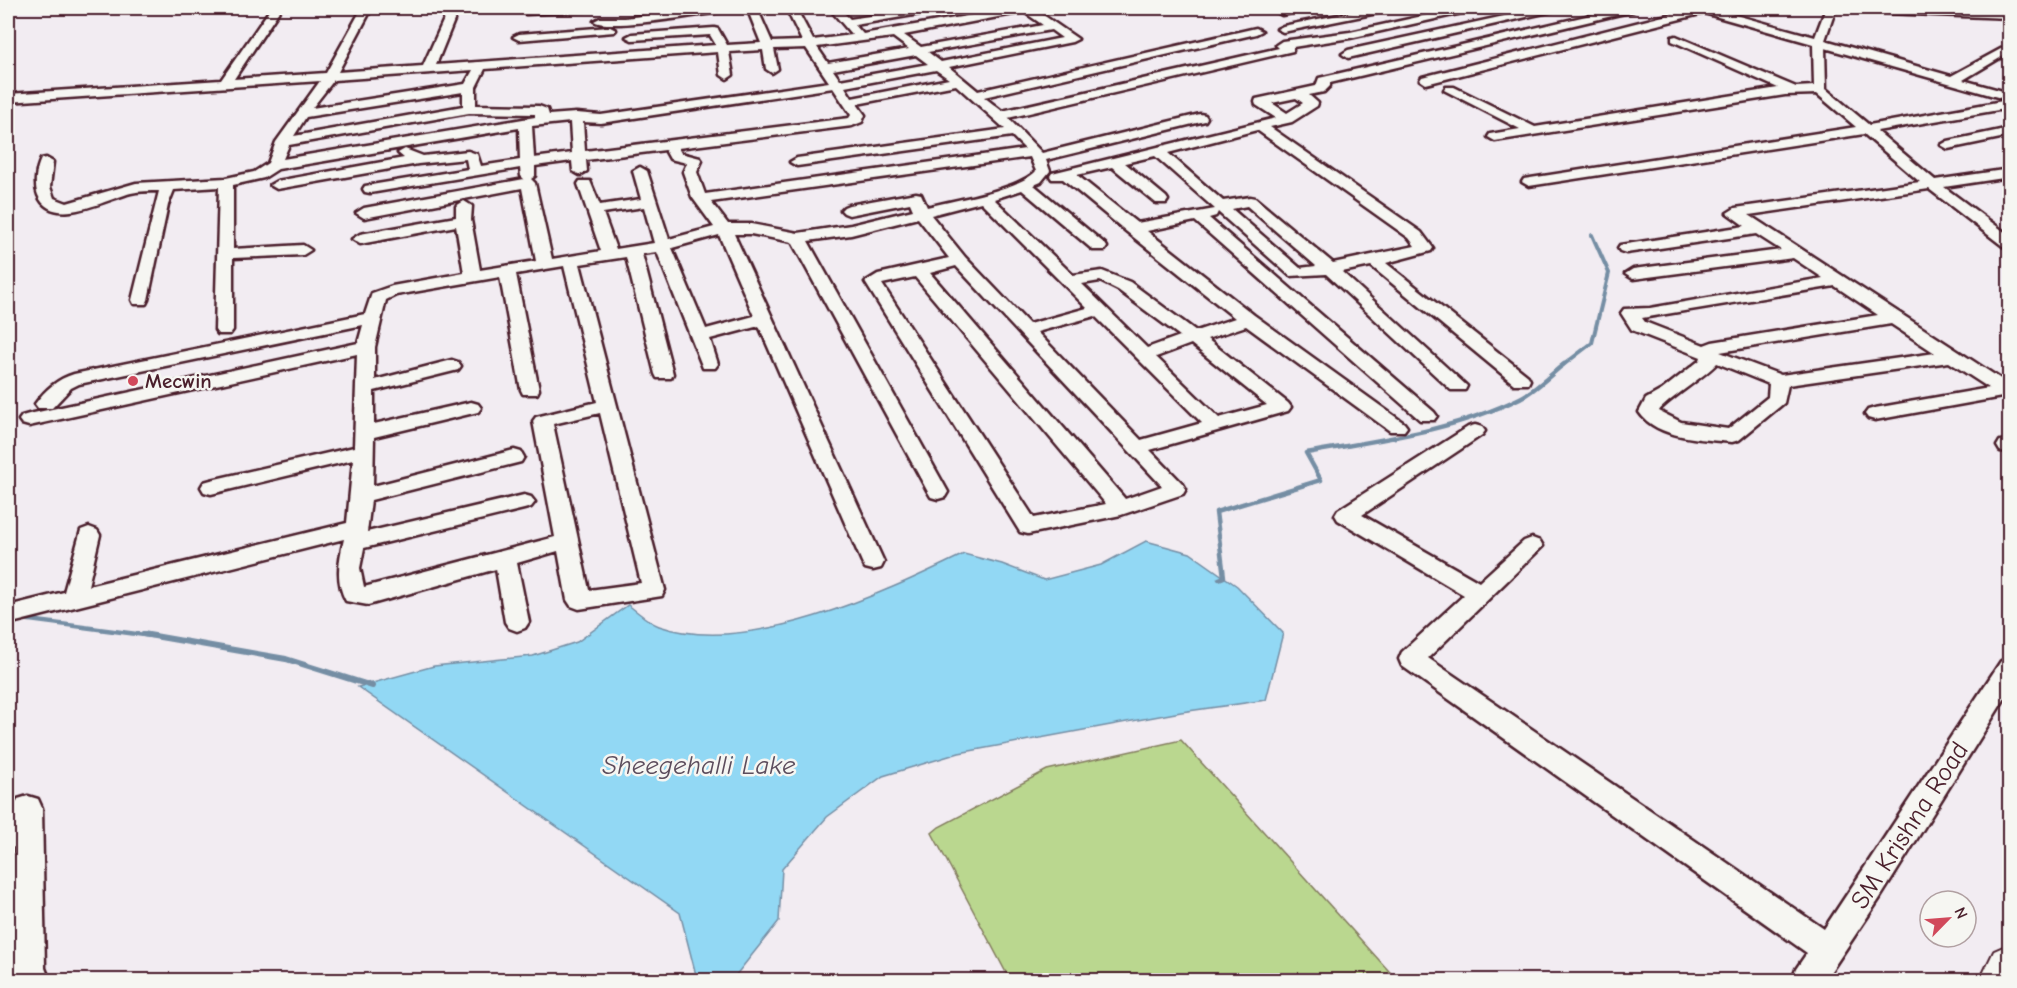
<svg xmlns="http://www.w3.org/2000/svg" width="2017" height="988" font-family="'Comic Neue',sans-serif">
<style>
.green{fill:#bad78f;stroke:#827b5d;stroke-width:1.5}
.water{fill:#92d8f4;stroke:#758ea4;stroke-width:1.5}
.lines{fill:none;stroke-linecap:round;stroke-linejoin:round}
.stream-far2{stroke:#758ea4;stroke-width:4}
.stream-far1{stroke:#758ea4;stroke-width:4.5}
.stream{stroke:#758ea4;stroke-width:6}
.minor-casing{stroke:#4a1f2b;stroke-width:5}
.major-casing{stroke:#4a1f2b;stroke-width:5}
.highway-casing{stroke:#4a1f2b;stroke-width:4}
.minor{fill:#f6f6f2;fill-rule:evenodd}
.major{fill:#f6f6f2;fill-rule:evenodd}
.highway{fill:#f6f6f2;fill-rule:evenodd}
.poi-dot{fill:#d1495b;stroke:#f6f6f2;stroke-width:2}
.labels{text-anchor:middle;stroke-width:5;stroke-linejoin:round;paint-order:stroke}
.poi-label{font-size:21px;font-weight:bold;fill:#4a1f2b;stroke:#f6f6f2;text-anchor:start}
.near-street-label{font-size:26px;fill:#4a1f2b;stroke:#f6f6f2}
.near-water-label{font-size:27px;font-style:italic;fill:#5c4d5d;stroke:#f6f6f2}
</style>
<rect width="100%" height="100%" fill="#f2ecf2"/>
<filter id="ink" filterUnits="userSpaceOnUse"><feTurbulence type="fractalNoise" baseFrequency=".0167" numOctaves="2"/><feDisplacementMap in="SourceGraphic" scale="12" xChannelSelector="R" yChannelSelector="G"/><feConvolveMatrix kernelMatrix="1 2 1 2 8 2 1 2 1" color-interpolation-filters="sRGB"/></filter>
<g filter="url(#ink)">
<path class="green" d="M1181 740 1397 980H1010L932 833 939 827 1047 770Z"/>
<path class="water" d="M1146 541 1190 553 1237 586 1283 633 1266 700 1181 712 959 753 883 776 827 817 782 869 779 921 732 980 696 975 680 913 358 687 434 666 533 656 577 642 628 605C638 612 648 622 659 626 748 657 884 593 964 554L1002 564 1044 580 1101 565Z"/>
<g class="lines">
<path class="stream-far2" d="M1562 366 1592 343 1609 273 1592 235"/>
<path class="stream-far1" d="M1219 579 1224 577 1216 512 1321 480 1306 453C1378 440 1454 431 1520 398 1536 390 1550 375 1564 364
M22 619 152 636"/>
<path class="stream" d="M143 634 286 659 372 686"/>
<defs>
<path id="minor" d="M271 8H281L234 79 326 73 362 8H372L338 72 423 66 449 8H459L436 65 716 45 710 35 632 40 626 37 632 34 714 28 718 29 727 45 761 43 747 8H757L772 42 802 41 786 8H796L813 40 852 35 829 8H839L850 19 920 8H942L937 11 855 25 863 34 1013 8H1033L1078 39 1072 42 949 67 978 91 1256 28 1262 31 1256 34 984 97 1002 111 1279 48 1276 45 1282 41 1350 32 1459 8H1476L1471 11 1350 38 1293 47V51L1008 118 1042 153 1200 114 1205 115 1207 118 1205 121 1046 160 1050 171 1041 182 1034 185 1105 244 1107 247 1105 250H1093L1022 190 994 199 1073 275 1102 271 1130 282 1196 331 1235 318 1127 232 1063 179H1052L1050 176 1052 173 1276 118 1256 105 1255 102 1256 99 1316 86 1319 78 1621 8H1638L1633 11 1330 83V86L1324 92 1309 95 1318 103 1317 106 1292 122 1270 127 1421 232 1433 248 1431 251 1386 263 1528 376 1530 380 1528 384H1514L1371 266 1342 272 1467 386 1465 390H1451L1326 274 1290 276 1218 212 1216 216 1209 218 1434 412 1437 416 1434 420H1420L1195 221 1147 231 1254 315 1404 423 1407 427 1404 431H1390L1246 326 1207 339 1288 403 1291 407 1288 411 1150 450 1183 484 1186 489 1183 494 1121 515 1028 534 1020 532 865 282 878 274 949 258 918 218 851 235 808 241 948 492 945 497 938 499 931 497 928 492 792 242 751 234H734L884 562 881 568 873 570 865 568 862 562 759 326 710 339 718 364 715 368H703L657 252 642 254 673 374 671 378H657L655 374 626 257 580 264 665 590 662 596 579 609 571 606 567 600 558 551 517 563 529 622 525 628 517 631 509 628 505 622 496 569 368 605 346 601C335 581 339 560 344 539L8 624V606L64 592 81 530 89 527 97 530 100 535 88 586 347 523 353 460 211 494 204 492 201 487 204 482 211 480 354 447 357 354 29 426 22 424 19 420 22 416 29 414 358 343 363 325 79 384 71 388 52 408H38L35 404C45 390 57 379 74 374L365 314 372 293 392 286 464 273 456 226 360 244 352 239 360 234 456 217V206L464 201 472 206 471 220 480 270 536 261 522 188 364 218 356 213 364 208 524 179 521 176 520 168 370 193 365 192 363 189 365 186 468 169 466 159 418 164 277 189 270 185 277 181 404 158 398 153 405 149 423 156 468 151 477 154 481 166 520 160 519 128 278 169 264 178 233 185V249L303 245 311 250 303 255 233 258V330L230 334H218L215 330 219 187 174 190 168 205 148 300 146 304H134L132 300 159 191C150 191 140 191 131 193 107 199 52 230 38 195 34 185 36 169 41 159L46 158 53 162 50 187 54 198 67 203 136 183 226 178 254 172 268 163 276 142 320 81 8 102V94L221 80ZM1024 12 1043 25 921 47 904 35ZM1051 30 1062 38 941 62 928 52ZM893 37 909 49 828 63 817 47ZM806 48 829 82 601 115 576 113 549 115 547 109 539 106 476 105V87L485 69 718 52 721 75 727 79 733 75 729 52 763 50 766 69 772 73 778 69 774 49ZM916 55 928 64 840 80 833 70ZM473 70 465 84 312 108 334 80ZM936 70 949 79 852 98 845 87ZM956 85 1005 129 797 158 790 162 797 166 1012 136 1025 149 705 194 697 172 702 161 700 158 681 153 678 148 852 126 862 122 865 115 857 104ZM833 88 851 115 849 118 585 151 583 122 601 123ZM463 92V106L294 136 306 117ZM1296 98 1303 103 1287 113 1272 103ZM469 113 535 114V117L283 159 289 145ZM570 122 572 153 534 158 532 126ZM1257 130 1409 238 1415 246 1333 263 1255 198 1250 197 1223 201 1168 153ZM665 150 670 159 687 163 683 172 692 197 714 227 669 239 647 171 640 167 633 171 641 199 600 205 590 181H580L578 184 601 251 552 259 535 183 531 179 535 176V166L572 161 573 171 580 175 587 171 586 160ZM1155 156 1215 209 1137 223 1077 175 1112 167 1156 203H1166L1168 200 1166 197 1125 163ZM1030 157 1036 171C1019 190 953 200 927 207L921 194 916 193 849 205 844 207 841 210 844 213 849 215 910 203 913 210 851 225 798 233 751 224H728L711 202ZM981 202 1087 308 1029 324 965 257 931 215ZM1247 206 1316 266 1300 268 1232 209ZM644 207 654 243 616 249 603 213ZM719 235 754 316 706 329 672 248ZM564 266 597 402 536 417 533 421 555 537 364 587 360 568 364 548 524 509 531 507 535 502 531 497 524 495 367 532 371 500 521 462 524 457 521 452 514 450 373 486 374 437 478 412 481 408 478 404 471 402 374 424V391L458 370 461 366 458 362 452 360 375 380V347L386 300 396 295 500 277 521 390 523 394H537L539 390 516 274ZM956 266 1162 486 1125 499 930 273ZM915 277 1106 504 1034 518 882 284ZM1100 281 1118 290 1180 336 1147 348 1082 284ZM1095 316 1202 423 1141 440 1037 332ZM1191 344 1267 405 1219 418 1156 357ZM600 413 641 583 589 590 553 424Z
M530 8H590L585 11 526 14 521 11Z
M704 8H731L726 11C704 14 607 31 594 21L600 18H625Z
M1289 8H1309L1308 10 1282 15 1277 12Z
M1373 8H1392L1387 11 1283 32 1277 29 1283 26Z
M1541 8H1558L1553 11 1348 58 1342 54 1348 50Z
M1695 8H1710L1815 37 1826 8H1836L1825 40 1951 76 2010 44V52L1963 80 2010 93V108L1877 131 1935 180 2010 169V177L1944 187 2010 236V249L2004 247 1929 189 1749 215 2010 385V400L2002 397 1875 420 1868 418 1865 414 1868 410 1875 408 1989 388 1949 362 1788 385 1784 403 1739 440 1732 442C1703 439 1657 439 1639 412L1646 399 1662 390 1700 360 1701 357 1632 330 1621 313 1624 309 1650 308 1823 278 1793 258 1633 279 1625 274 1633 269 1781 250 1756 234 1626 253 1620 251 1618 248 1620 245 1745 226 1727 213 1735 208 1920 182 1864 134 1529 186 1522 182 1524 179 1856 127 1817 94 1785 95 1495 141 1488 137 1490 134 1520 129 1444 90 1446 87H1454L1535 127 1778 88 1672 41V37L1676 36 1796 87 1814 86 1813 44 1704 13 1426 84 1420 80 1422 77ZM1825 48 2008 100 1869 125 1826 89ZM1835 286 1878 315 1712 342 1704 345 1645 322 1642 318ZM1891 324 1935 353 1781 375 1720 352ZM1717 363 1769 384 1768 397 1728 429 1681 422 1659 411C1663 403 1707 375 1717 363Z
M610 27 616 30 614 32 519 40 513 37 519 34Z
M2010 128V136L1948 149 1941 145 1948 141Z
M1475 425 1482 427 1485 431 1482 435 1362 515 1479 582 1524 541 1532 538 1540 541 1543 546 1428 658 1824 929 2001 661 2010 659V690L1880 898 1825 980H1792L1796 969 1807 953 1402 666 1399 659 1402 652 1464 595 1338 520 1335 515 1338 510 1468 427Z
M2007 440H2010V452L2000 451 1997 446 2000 441Z
M28 796 38 799 42 808 45 968 47 973 45 980H8V966L14 963V847L8 849V825L14 822V808L18 799Z"/>
<path id="major" d="M1853 8 2010 10V18L1860 12Z"/>
<path id="highway" d="M2010 944V980H1980L1994 951Z"/>
</defs>
<use href="#minor" class="minor-casing"/>
<use href="#major" class="major-casing"/>
<use href="#highway" class="highway-casing"/>
<use href="#minor" class="minor"/>
<use href="#major" class="major"/>
<use href="#highway" class="highway"/>
</g>
</g>
<circle class="poi-dot" cx="133" cy="381" r="6"/>
<g class="labels">
<g class="poi-label">
<text x="145" y="388">Mecwin</text>
</g>
<g class="near-street-label">
<text transform="translate(1909 825) rotate(-57)" y="9">SM Krishna Road</text>
</g>
<g class="near-water-label">
<text x="699" y="774">Sheegehalli Lake</text>
</g>
</g>
<rect width="2017" height="988" fill="none" stroke="#f6f6f2" stroke-width="30"/>
<rect x="15" y="15" width="1987" height="958" fill="none" stroke="#4a1f2b" stroke-width="2" filter="url(#ink)"/>
<g transform="translate(1948 919) rotate(65)"><circle r="28" fill="#f6f6f2" stroke="#b1a0a2" stroke-width="1.5"/>
<path d="M0-4.5L10 22L0 15L-10 22Z" fill="#d1495b"/>
<text y="-9" font-size="16" font-weight="bold" text-anchor="middle" fill="#4a1f2b">N</text>
</g>
</svg>
